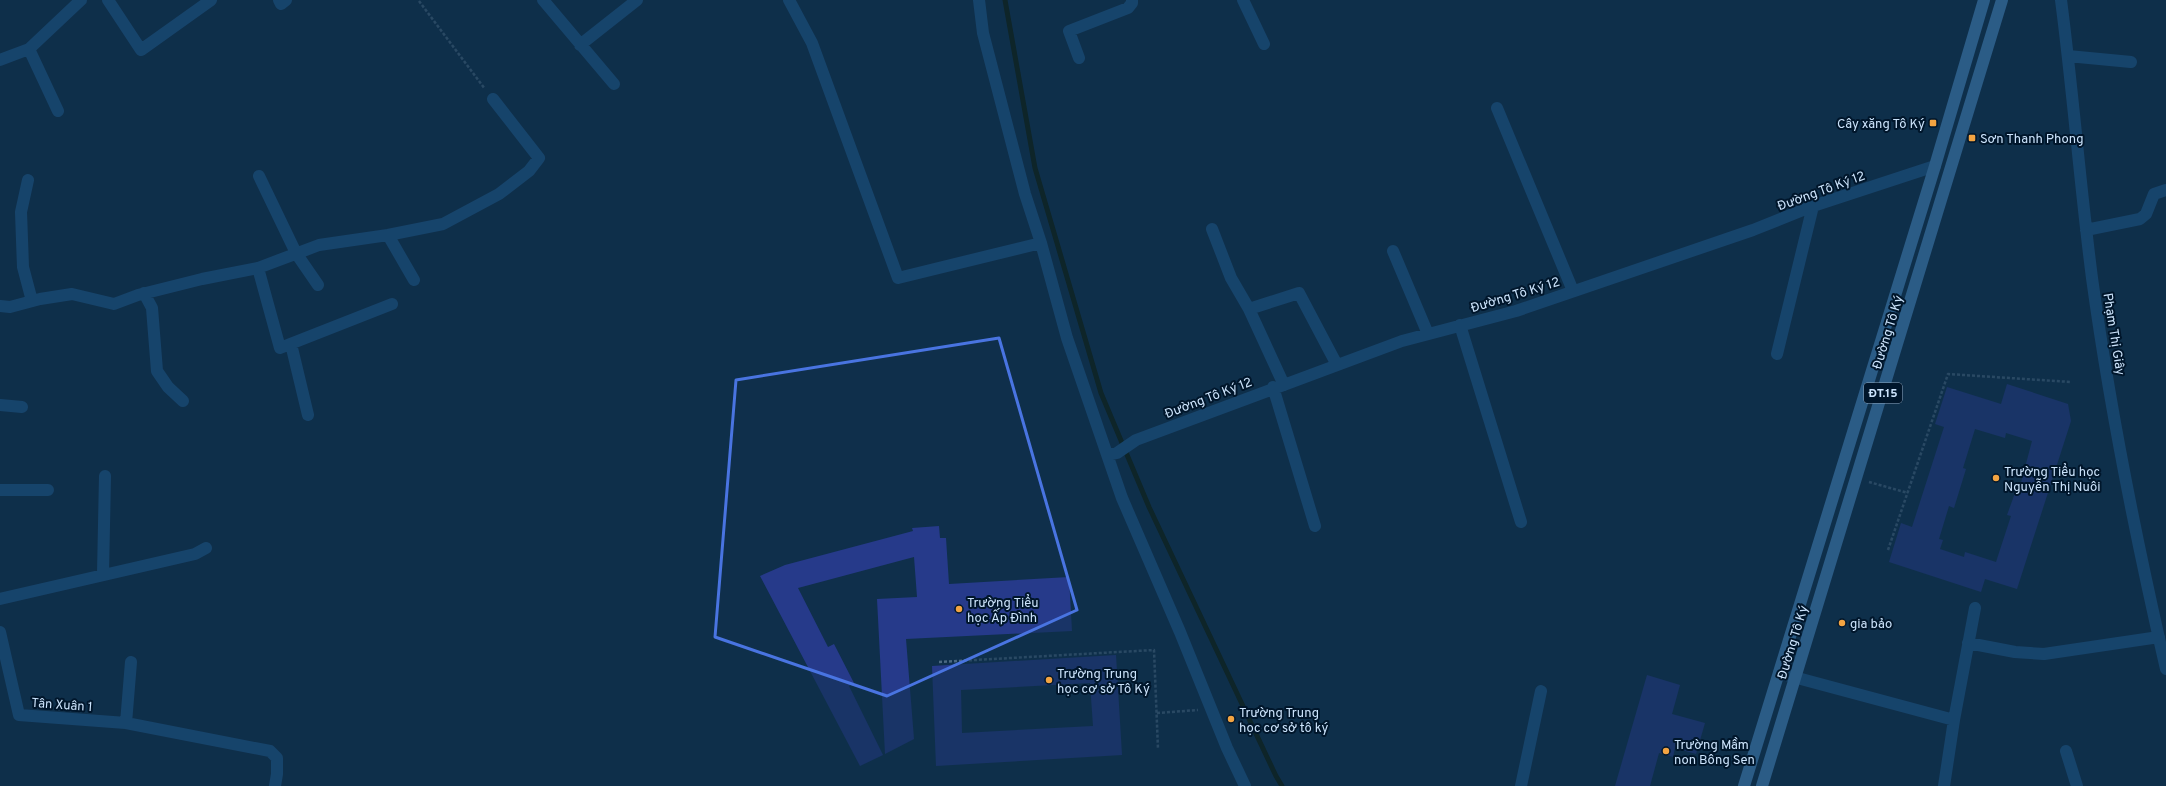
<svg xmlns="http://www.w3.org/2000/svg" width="2166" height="786" font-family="Overpass,sans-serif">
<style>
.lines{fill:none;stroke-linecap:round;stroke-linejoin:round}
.stream{stroke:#0e1900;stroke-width:5}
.building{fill:#263a8a;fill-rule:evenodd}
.path{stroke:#4a6882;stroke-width:2.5;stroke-dasharray:3 2;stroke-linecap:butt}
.minor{stroke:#215e93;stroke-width:12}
.major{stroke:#4e92ce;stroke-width:12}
.marked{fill:none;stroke:#4974e1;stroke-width:3;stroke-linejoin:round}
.poi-dot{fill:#f3a442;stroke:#00162b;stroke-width:1.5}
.labels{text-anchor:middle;stroke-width:4;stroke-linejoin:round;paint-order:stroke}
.shield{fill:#00162b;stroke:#8fa6bd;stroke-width:1}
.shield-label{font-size:12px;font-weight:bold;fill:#cce4fc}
.poi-label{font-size:13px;fill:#cce4fc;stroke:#00162b;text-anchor:start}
.street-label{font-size:13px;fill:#cce4fc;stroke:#00162b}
</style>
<rect width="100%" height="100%" fill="#0f2f4b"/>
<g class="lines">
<path class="stream" d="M1005 0 1035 168 1101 393 1149 507 1276 776 1282 786"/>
</g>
<path class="building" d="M2007 384 2068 404 2071 421 2017 589 1985 579 1981 592 1889 562 1901 523 1912 527 1944 427 1935 424 1947 387 2001 404ZM1975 429 2005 438 2006 433 2032 441 2018 494 2015 493 2007 515 2011 516 1996 562 1965 552 1964 557 1940 549 1943 540 1939 539 1949 506 1954 508 1966 469 1963 468Z
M939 526 940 538H946L949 584 1069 577 1072 631 906 639 914 739 885 754 877 599 917 597 914 557 798 588 828 647 834 644 854 683 849 686 883 755 860 766 760 576 785 565 913 531 912 528Z
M1116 655 1122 755 936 766 932 666ZM1090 683 1093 726 962 733 961 690Z
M1647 675 1680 685 1672 714 1705 723 1696 754 1675 748 1673 757 1659 753 1650 786H1615Z"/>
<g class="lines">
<path class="path" d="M419 1 485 89
M1869 482 1908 493
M1888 550 1948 374 2071 382
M939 662 1154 650 1158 749
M1157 713 1198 710"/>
<path class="minor" d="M108 0 141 50 211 0
M279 0 281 4 286 0
M543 0 614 84
M789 0 812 43 898 278 1041 243
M979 0 983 33 1025 194 1041 243 1067 338 1122 498 1180 632 1227 748 1245 786
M1243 0 1264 44
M2061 0C2073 92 2080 185 2092 278 2110 410 2136 539 2166 669
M580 45 637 0
M29 49 58 111
M2068 56 2131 62
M1079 58 1069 31 1128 8 1132 3V0
M0 60 29 49 81 0
M1497 108 1573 291
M259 176 296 253 318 285
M28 180 21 212 23 267 32 301
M1212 229 1231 278 1249 309 1284 385
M2086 230 2140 219 2146 214 2154 194 2166 190
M388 235 414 280
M1393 251 1428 334
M258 268 280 348 392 304
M144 293 152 308 157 371 168 387 183 401
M0 306 10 307 40 299 72 294 114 304 138 295 202 279 258 268 319 245 388 235 443 224 499 194 529 171 539 158 493 99
M1249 309 1299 293 1337 365
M1460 325 1521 522
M291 344 308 415
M1777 354 1813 206
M1273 387 1315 526
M0 405 22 407
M1108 455 1117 453 1136 440 1402 341 1516 311 1753 230 1813 206 1935 166
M0 490H48
M103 574 105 476
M0 599 195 554 206 548
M0 632 19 715 126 723 131 662
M1968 643 2015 652 2044 654 2159 637
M1779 673 1954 720 1975 608
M126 723 270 751 277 758V774L275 786
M2066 751 2077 786
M1521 786 1541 691
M1944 786 1954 720"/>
<path class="major" d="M1744 786 1935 166 1984 0
M1762 786 2002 0"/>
</g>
<path d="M0 0H2166V786H0ZM999 338 1077 610 887 696 715 637 736 380Z" fill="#0f2f4b" fill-opacity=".55" fill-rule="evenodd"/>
<path class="marked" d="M999 338 1077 610 887 696 715 637 736 380Z"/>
<g class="poi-dot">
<rect x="1929" y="119" width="8" height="8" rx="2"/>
<rect x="1968" y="134" width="8" height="8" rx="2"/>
<circle cx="1996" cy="478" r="4"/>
<circle cx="959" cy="609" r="4"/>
<circle cx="1842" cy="623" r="4"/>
<circle cx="1049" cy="680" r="4"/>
<circle cx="1231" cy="719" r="4"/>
<circle cx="1666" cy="751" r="4"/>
</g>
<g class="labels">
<rect class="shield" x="1864" y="383" width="38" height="20" rx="3"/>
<g class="shield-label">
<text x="1883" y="397">ĐT.15</text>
</g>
<g class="poi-label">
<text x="1925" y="128" text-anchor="end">Cây xăng Tô Ký</text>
<text x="1980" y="143">Sơn Thanh Phong</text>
<text x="2004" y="476">Trường Tiểu học<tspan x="2004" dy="15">Nguyễn Thị Nuôi</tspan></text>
<text x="967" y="607">Trường Tiểu<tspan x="967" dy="15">học Ấp Đình</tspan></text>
<text x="1850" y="628">gia bảo</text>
<text x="1057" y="678">Trường Trung<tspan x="1057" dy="15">học cơ sở Tô Ký</tspan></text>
<text x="1239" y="717">Trường Trung<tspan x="1239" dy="15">học cơ sở tô ký</tspan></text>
<text x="1674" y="749">Trường Mầm<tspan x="1674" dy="15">non Bông Sen</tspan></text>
</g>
<g class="street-label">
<text transform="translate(1821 190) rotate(-20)" y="5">Đường Tô Ký 12</text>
<text transform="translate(1515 294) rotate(-17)" y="5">Đường Tô Ký 12</text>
<text transform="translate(1887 332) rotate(-73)" y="5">Đường Tô Ký</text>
<text transform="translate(2115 334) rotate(81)" y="5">Phạm Thị Giây</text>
<text transform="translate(1208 397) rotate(-21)" y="5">Đường Tô Ký 12</text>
<text transform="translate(1792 642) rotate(-73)" y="5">Đường Tô Ký</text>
<text transform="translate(62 704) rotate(4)" y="5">Tân Xuân 1</text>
</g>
</g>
</svg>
